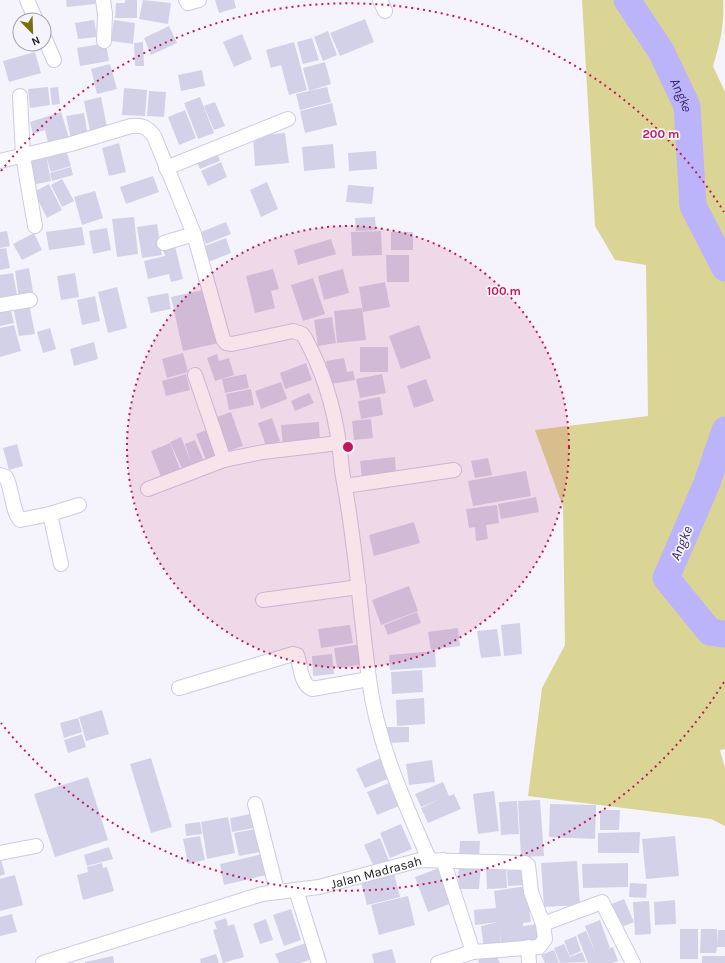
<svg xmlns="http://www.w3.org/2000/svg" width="725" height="963" font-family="Karla,sans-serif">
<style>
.green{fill:#dbd595}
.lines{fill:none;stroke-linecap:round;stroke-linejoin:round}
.river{stroke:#bbb4fa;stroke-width:27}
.building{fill:#d3d1e7}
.minor-casing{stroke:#cccbe1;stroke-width:16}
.minor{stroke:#fff;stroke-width:14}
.ring{fill:none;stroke:#c2185b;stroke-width:2;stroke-dasharray:2 4}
.labels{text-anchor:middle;stroke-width:3.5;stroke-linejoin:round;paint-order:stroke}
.street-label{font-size:13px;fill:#191820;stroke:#f5f4fd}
.water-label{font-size:14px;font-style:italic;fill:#321d6d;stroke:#f5f4fd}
.centre{fill:#c2185b;stroke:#f5f4fd;stroke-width:2}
.ring-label{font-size:12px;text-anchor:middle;font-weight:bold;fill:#c2185b;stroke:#f5f4fd;stroke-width:3.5;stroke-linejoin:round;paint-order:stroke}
</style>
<rect width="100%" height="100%" fill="#f5f4fd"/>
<path class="green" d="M582 0H723C725 23 720 44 713 66L725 92V749L720 750 725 768V826L711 819 528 796 542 688 565 645 563 507 535 430 648 416 646 265 615 260 595 226Z"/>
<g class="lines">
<g class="river">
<path id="s1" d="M627 0 661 51 687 106 693 206 725 268"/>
<path d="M725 430 707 483 666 578 710 632 725 634"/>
</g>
</g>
<path class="building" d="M66 0H95V4L67 7Z
M125 0H137V18H115L116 3H125Z
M143 0 171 3 168 24 139 19Z
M215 0H234L236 8 219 13Z
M365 19 374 42 340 56 330 33Z
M94 20 97 37 78 39 75 23Z
M114 20 135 23 133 44 111 41Z
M169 26 177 43 151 55 144 38Z
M328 31 337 55 323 61 314 37Z
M242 34 252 59 234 67 223 42Z
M312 38 319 60 303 64 297 42Z
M143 42 144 66H135L134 43Z
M294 42 307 90 289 95 281 65 271 68 266 50Z
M106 43 109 61 80 66 77 48Z
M35 52 41 73 9 82 3 61Z
M325 62 331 84 309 91 303 68Z
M110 64 117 89 97 94 91 69Z
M202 70 205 86 181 91 178 75Z
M48 87 50 105 30 108 28 89Z
M58 87 60 104 52 105 50 88Z
M327 87 331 102 300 110 296 94Z
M124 88 147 90 145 116 122 115Z
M149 91 166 92 164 117 147 116Z
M101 97 107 127 90 131 84 101Z
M200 97 214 133 198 139 184 103Z
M215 102 225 126 214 130 204 106Z
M332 103 337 125 305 133 300 111Z
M185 110 196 138 179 145 168 117Z
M61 112 70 141 49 147 45 130 33 134 30 122Z
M84 113 88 136 71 139 66 116Z
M285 133 289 163 255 166 253 136Z
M119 143 126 172 109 176 102 148Z
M333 144 335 168 304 171 302 147Z
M66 150 71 166 51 172 46 156Z
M216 151 220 161 200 169 195 159Z
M376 151 377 169 349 171 348 153Z
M46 155 51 181 32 185 27 159Z
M221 162 227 177 208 186 201 171Z
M71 167 73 175 52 181 50 173Z
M153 176 159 192 126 204 120 187Z
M62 179 74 201 62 207 51 185Z
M267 182 278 209 261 217 250 190Z
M49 184 62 210 47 218 34 192Z
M348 185 374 187 372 204 346 202Z
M95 191 103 218 82 225 74 197Z
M134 217 138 254 117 257 112 219Z
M375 217 376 230 356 231 355 218Z
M226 222 231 234 206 244 201 232Z
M157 224 162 255 142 258 137 227Z
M82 227 85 245 49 250 46 232Z
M107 228 111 250 93 254 89 231Z
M7 231 10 246 0 248V232Z
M381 231 382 255 352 256 351 232Z
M391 232H413V250H391Z
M34 233 42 250 22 260 13 244Z
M226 238 231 253 208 262 202 247Z
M331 239 336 254 298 265 294 250Z
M175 246 183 279 171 282 169 274 148 279 144 261 165 256 163 249Z
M6 248 10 268 0 270V249Z
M386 255H409V282H387Z
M29 268 34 297 19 299 15 271Z
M273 269 279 289 271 291 275 308 255 313 246 276Z
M343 269 349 293 324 300 318 276Z
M13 273 18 300 0 303V275Z
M75 273 79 297 61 300 57 276Z
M313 278 325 314 303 321 291 285Z
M385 282 390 307 363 312 359 287Z
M117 287 127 328 108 333 98 292Z
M207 289 219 343 183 351 171 297Z
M168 293 171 309 151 313 147 297Z
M95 296 100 321 82 325 77 300Z
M29 304 35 334 19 336 13 307Z
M10 307 14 323 0 326V309Z
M362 308 366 340 337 343 334 311Z
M332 317 336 343 318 346 314 320Z
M14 325 21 351 0 357V328Z
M419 325 431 358 401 369 389 336Z
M50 328 56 349 43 353 37 332Z
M94 342 98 359 74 366 70 349Z
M360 347H388V372H360Z
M183 353 188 372 167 378 162 359Z
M217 354 219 361 229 358 234 375 215 381 207 358Z
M344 358 347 372 353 371 355 380 331 384 326 361Z
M306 363 312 380 285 389 280 373Z
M186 374 190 390 166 396 162 381Z
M246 374 249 388 225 393 222 379Z
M382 374 386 393 360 398 356 379Z
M426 379 434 401 414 408 407 386Z
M281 382 287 399 261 409 255 391Z
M251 389 254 405 229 410 226 394Z
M309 393 314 403 295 411 291 401Z
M380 397 383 415 361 419 358 401Z
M231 412 243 446 223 453 211 419Z
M272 418 280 441 266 446 258 423Z
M371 419 373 438 354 440 352 421Z
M319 422 320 444 283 446 281 425Z
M212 428 222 454 206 460 196 434Z
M181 437 192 464 185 444 195 440 205 464 184 473 170 442Z
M170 443 182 474 163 482 151 451Z
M17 444 23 466 9 470 3 448Z
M395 457 396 474 362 478 360 461Z
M488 458 492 475 475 478 471 461Z
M526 471 531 496 473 506 468 481Z
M536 497 539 512 501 519 498 504Z
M497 505 499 523 486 525 488 539 476 541 475 527 469 528 466 509Z
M414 522 420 543 374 556 369 535Z
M409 586 418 611 381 625 372 600Z
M417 612 421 623 388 635 384 625Z
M520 623 522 654 504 656 501 625Z
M350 625 353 643 321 648 318 629Z
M458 628 460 646 431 650 428 632Z
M497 629 501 656 481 658 477 631Z
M363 644 366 664 337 668 334 648Z
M435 651 436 667 390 670 389 655Z
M332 654 334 674 313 676 312 656Z
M422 670 423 692 392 694 391 672Z
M424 698 425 724 397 726 396 700Z
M102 710 109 734 86 741 79 717Z
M78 718 82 732 64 738 60 723Z
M386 727H409V742L387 743Z
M82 734 86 747 68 753 64 740Z
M151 758 172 827 151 833 130 764Z
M381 758 390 778 365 788 356 769Z
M432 760 435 782 409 785 406 764Z
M88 777 108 840 55 857 34 794Z
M443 782 449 796 454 794 461 809 428 823 421 808 440 799 421 807 415 794Z
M389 783 399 806 377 815 367 792Z
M494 791 499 831 478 834 473 794Z
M540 800 544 856 521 857 518 801Z
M517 801 519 834 501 835 499 802Z
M550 804 596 805 595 839 549 837Z
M600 810H620L619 830H600Z
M256 813 259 827 232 832 230 818Z
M228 817 235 853 207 859 201 822Z
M200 822 202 834 186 836 185 824Z
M401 824 412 849 390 858 380 833Z
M255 829 260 852 239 856 234 833Z
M640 832 639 853H598V833Z
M200 836 205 860 188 864 183 839Z
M675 836 679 876 646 879 642 839Z
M380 838 389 861 374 867 364 845Z
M460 841H480L479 860 459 859Z
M109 847 113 859 87 866 84 855Z
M262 854 266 875 224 885 220 864Z
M0 856 5 874 0 876Z
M577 861 580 905 544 907 541 863Z
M102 863 103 868 107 867 114 891 83 900 77 875 88 872 87 867Z
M459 863 481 864 479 889H458Z
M628 863V887L583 888 582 864Z
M442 867 455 902 428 912 415 877Z
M506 867 507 888 487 889 486 868Z
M525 869 526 885 508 886 507 871Z
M394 873 400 897 367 905 361 882Z
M15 875 23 905 0 911V879Z
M630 883 647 884 646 898 629 897Z
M526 886 531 922 523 923V926L538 924 541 944 502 949 500 932 501 946 484 949 481 926 498 922 475 925 474 910 496 908 494 891Z
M408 896 415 925 379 935 371 905Z
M624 899 634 922 619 928 609 905Z
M675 900 676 924 655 925 654 902Z
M649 901 651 934 635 935 633 902Z
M291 909 301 940 284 946 273 915Z
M12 914 17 932 0 936V917Z
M226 918 228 926 234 924 244 957 223 963 213 930 217 929 214 922Z
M266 919 273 940 260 944 253 924Z
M600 920 610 948 603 951 613 947 618 961 612 963H588L577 935 586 931 596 954 585 926Z
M680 929H698V959H680Z
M701 929H717V944L718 930H725V947H717L716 953H700Z
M576 936 581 951 570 956 564 941Z
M306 943 312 959 300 963H279L275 954Z
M564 944 570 957 582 952 586 962 560 963 554 948Z
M392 949 396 963H374L372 954Z
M554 950 559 963H545L541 955Z
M495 953 500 963H479L478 960Z
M216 954 219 963H201L200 959Z
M113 956 114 963H85V962Z
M702 956H725V963H702Z"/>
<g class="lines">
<defs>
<g id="minor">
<path d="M27 0 36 20"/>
<path d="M103 0 105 14 104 41"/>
<path d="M186 0 188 3 199 0"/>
<path d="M380 0 385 11"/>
<path d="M44 37 54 60"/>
<path d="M20 96 23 156 35 226"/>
<path d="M0 161 71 144 131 126C143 125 147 127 154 136L194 234 223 339 226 343 232 344 293 331 302 334 305 338C323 371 334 407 339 444 341 455 341 466 343 477 356 544 360 612 369 679 377 743 404 801 429 859"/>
<path d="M166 168 288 119"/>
<path d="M164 243 194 234"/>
<path d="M0 305 30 300"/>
<path d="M195 375 224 460"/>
<path d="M0 475 6 477C12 488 12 511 20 520L50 514 79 505"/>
<path d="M345 486 454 470"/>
<path d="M148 489 224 460 263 452 339 443"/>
<path d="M50 514 61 564"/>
<path d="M263 600 359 587"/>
<path d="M179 688 293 654 297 655 298 658C301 669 301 684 312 689L369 679"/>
<path d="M255 804 277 891"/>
<path d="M0 853 36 846"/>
<path d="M443 860 473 952"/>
<path d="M296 890 319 963"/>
<path d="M528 947 529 963"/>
<path id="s2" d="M43 963 262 894 319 887 420 860 525 863 528 865 531 892 543 924 602 902 633 963"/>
<path d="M438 963 473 952 539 947 545 939 543 924"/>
</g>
</defs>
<use href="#minor" class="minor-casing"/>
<use href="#minor" class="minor"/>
</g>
<circle cx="348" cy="447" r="221" fill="#c2185b" fill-opacity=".12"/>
<g class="ring">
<circle cx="348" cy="447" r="221"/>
<path d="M724 682A443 443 0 0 1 1 723M1 171A443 443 0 0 1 724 212"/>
</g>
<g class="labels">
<g class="street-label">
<text dy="5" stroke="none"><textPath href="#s2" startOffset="346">Jalan Madrasah</textPath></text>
</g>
<g class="water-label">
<text dy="5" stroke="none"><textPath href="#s1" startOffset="110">Angke</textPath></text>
<text transform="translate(681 543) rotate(-67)" y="5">Angke</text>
</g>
</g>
<circle cx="348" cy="447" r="6" class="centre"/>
<g class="ring-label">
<text x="661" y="138">200 m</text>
<text x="504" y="295">100 m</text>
</g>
<g transform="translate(32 32) rotate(157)"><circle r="19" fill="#f5f4fd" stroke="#9d9ca5"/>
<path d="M0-3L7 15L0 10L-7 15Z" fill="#796f0d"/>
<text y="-6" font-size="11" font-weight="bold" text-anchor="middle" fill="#191820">N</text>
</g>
</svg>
